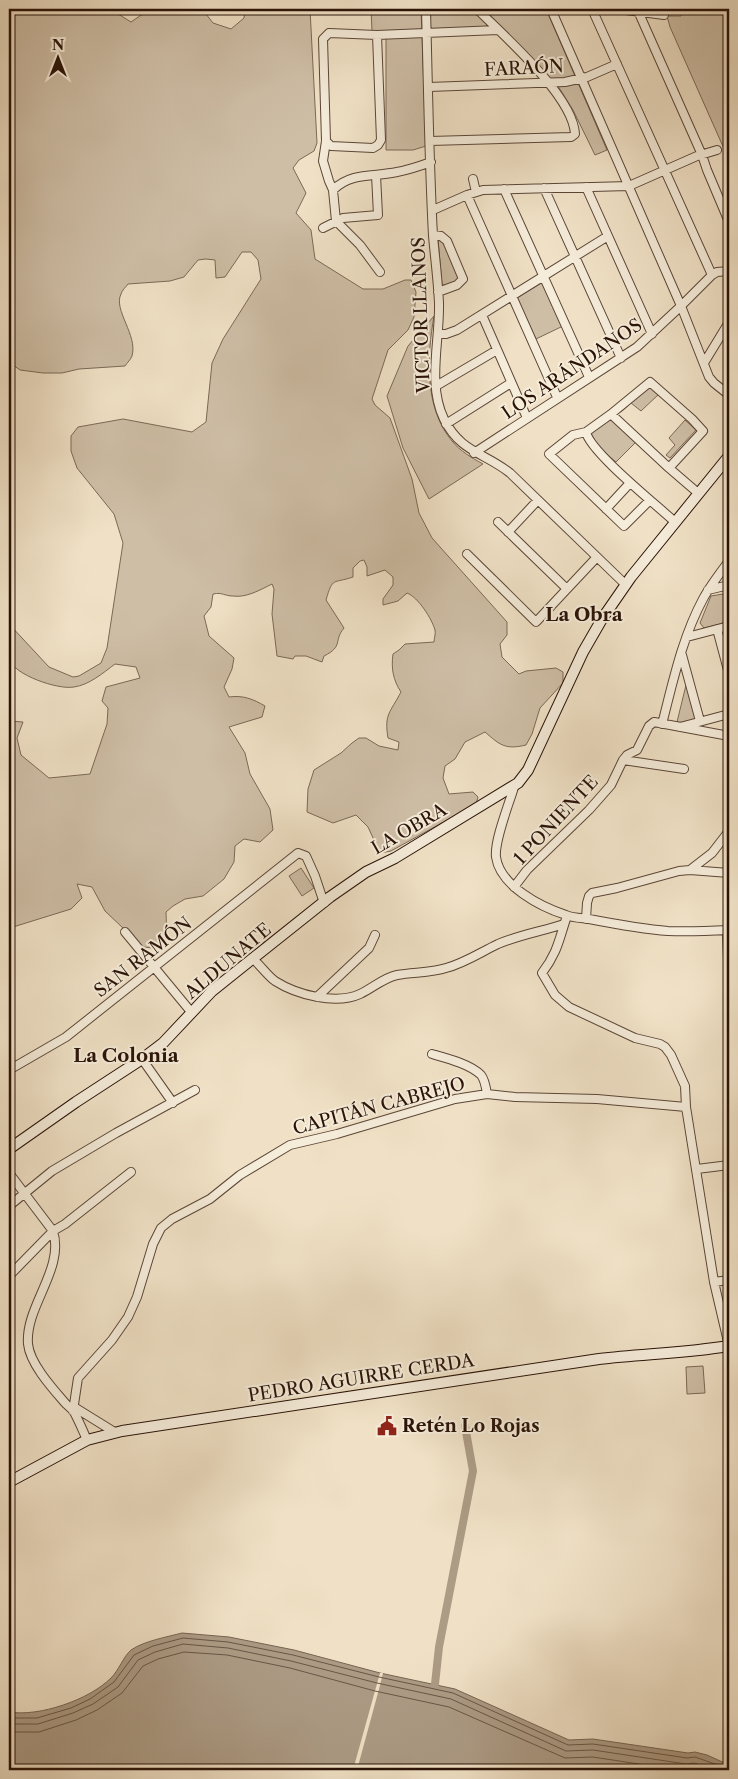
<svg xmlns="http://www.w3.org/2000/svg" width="738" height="1779" font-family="'Libre Caslon Text',serif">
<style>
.green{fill:#cebea6;stroke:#7c6856}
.water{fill:#ac9b85;stroke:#786453}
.pier{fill:#f0e1c6}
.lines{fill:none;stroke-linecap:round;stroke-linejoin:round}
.shore{stroke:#6a5646;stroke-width:1}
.canal{stroke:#ac9b85;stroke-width:8}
.street-casing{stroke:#5b4637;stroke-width:10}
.secondary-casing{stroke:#291207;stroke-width:12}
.street{stroke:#f5ecda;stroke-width:8}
.secondary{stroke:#f5ecda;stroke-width:10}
.labels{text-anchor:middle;stroke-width:4;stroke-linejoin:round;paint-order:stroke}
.street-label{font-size:18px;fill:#291207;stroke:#f5ecda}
.poi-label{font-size:18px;font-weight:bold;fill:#291207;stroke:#f5ecda;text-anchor:start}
.neighbourhood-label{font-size:19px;font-weight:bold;fill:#291207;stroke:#f5ecda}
</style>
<rect width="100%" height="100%" fill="#f0e1c6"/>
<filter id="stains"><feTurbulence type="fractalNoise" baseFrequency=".004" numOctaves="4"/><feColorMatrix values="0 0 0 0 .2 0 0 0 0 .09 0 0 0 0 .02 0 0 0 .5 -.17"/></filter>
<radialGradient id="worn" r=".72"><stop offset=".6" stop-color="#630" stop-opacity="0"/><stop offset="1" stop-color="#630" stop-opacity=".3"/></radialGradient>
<path class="green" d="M9 9 27 11 31 9H110L131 22 150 9H202L213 23 231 29 244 18 245 9H310L317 143 314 151 299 160 293 168 306 193 296 213 311 230 315 259 363 289H383L405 280H411L416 292 414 317 408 330 388 350 372 399 375 405 390 418 412 479 419 513 432 538 507 622V635L500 644 502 657 519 674 526 671 556 668 563 672V683L540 708 532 734 526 745C505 750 500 745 485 732L465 742 455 759 445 766 443 778 449 794 473 792 478 797 476 804 391 851 380 853 368 827 356 815 333 823 307 812 308 789 314 770 341 753 352 743 359 738H366L379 746 398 750 399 742 388 738C384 714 390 713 401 692 393 680 391 668 393 654L399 650 405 644 434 642C434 639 436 633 435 630 432 619 418 597 407 593L398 601 383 605V599L393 585V577L385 570 367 576V567L364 560 360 561 353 568V577C333 584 333 576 326 600L344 628C333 641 344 646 324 656L322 662 306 656H295L293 659 277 656 272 614 274 589 272 584C260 590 246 598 233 596 224 596 223 592 213 594L211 607 204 616 209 636 234 658 232 669 224 687 229 697C243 695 253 699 265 706L262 717 229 727 245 753 250 774 270 809 273 830 260 842 244 839 235 846 234 862 224 879 203 896 185 899 173 906 166 912C167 931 166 935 153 948L143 947 105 911 92 887 77 884 82 898 71 909 13 927 9 923V721L23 722 17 738 21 755 49 778 90 774 107 724 108 708 102 701 106 687 140 678 136 667 115 664C103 673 89 685 74 687 58 690 14 675 9 659 6 651 9 633 9 624L49 667 73 677 79 676 101 663 107 648 123 543 114 514 77 468 71 451V436L78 427 123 419 192 432 206 422 212 363 223 339 261 279 258 260 251 252H242L225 277 216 278 215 260 206 259 198 260 184 277 170 281 128 284C126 287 122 290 121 294 113 310 138 335 132 356 131 359 127 363 125 366L79 369 62 373H43L20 370 9 362Z
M371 9H421L426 146 413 150H386V31H372Z
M431 9H472L487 25 486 27 433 29 430 27Z
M484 9H546L607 150 595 155 573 110 558 86Z
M681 9H729V160L670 27 667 16H681Z
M438 239 444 241 459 279 446 288 445 285H442Z
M543 282 563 326 536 339 517 298Z
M434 316C427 356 424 408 452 441 460 451 472 458 483 464L429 499 403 448 387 396 408 346Z
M649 384 659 394 641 411 631 403 621 412 614 409Z
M609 418 613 420 636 442 616 462 591 441 590 430Z
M685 420 696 430 670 458 666 455 675 445 669 438Z
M723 594 729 620 720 624 704 628 700 623 711 596Z
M687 681 696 721 682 723 677 722Z
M301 868 314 888 302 896 289 876Z
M703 1366 705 1393 687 1394 686 1367Z"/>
<path class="water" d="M182 1633 229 1637 294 1650 380 1673 455 1689 569 1740 593 1739 688 1753 695 1752 707 1755 729 1765V1770H9V1712C39 1717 89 1700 111 1678 119 1670 123 1657 131 1650 144 1641 167 1637 182 1633Z"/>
<path class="pier" d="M380 1673H383L379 1689 357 1770H353Z"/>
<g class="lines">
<path class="shore" d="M9 1718H37L71 1708 90 1699 114 1682 134 1655 153 1646 183 1638 228 1642 293 1655 379 1677 453 1693 568 1745 593 1744 687 1758 695 1757 729 1769
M9 1724H38L73 1713 93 1704 118 1687 138 1660 155 1652 183 1644 228 1648 291 1661 377 1683 451 1699 566 1751 593 1750 686 1764 694 1763 715 1770
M9 1732H39L76 1720 97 1710 122 1693 143 1666 158 1659 184 1652 227 1655 290 1668 375 1691 449 1707 565 1758 593 1757 678 1770"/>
<path class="canal" d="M435 1684 439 1647 473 1471 465 1426"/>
<defs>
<path id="street" d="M426 9C428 84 429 160 433 236 435 258 438 281 439 303 440 341 427 384 444 419 460 452 485 453 510 473L625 584
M551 9 681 306 709 377 714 383 729 395
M592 9 712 275
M618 9 664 15
M638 11 702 155 707 170 729 222
M429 87 565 82 587 77 617 64
M326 141 331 146 373 148 378 145 381 140 377 35
M430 141 571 137 575 134C573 96 504 36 477 9
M473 179 476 192
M586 187 652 334
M544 188 621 358
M504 189 589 377
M333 190C351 172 374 177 397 172 408 170 420 166 431 162
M467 195 557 397
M433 210 467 195 483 190 629 186 697 156 717 150
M323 228 343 218 378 215 376 175
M433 235 441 236 447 241 463 279 457 285 438 292
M380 272 360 245 336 221 333 190 329 181 323 161 326 141 323 39 329 33 377 35 498 30
M482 315 527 418
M438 334H446L457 330 608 236
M704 363 729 322
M436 386 497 350
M611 414 650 382 692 419 703 431 669 468
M446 424 511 383
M586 432 573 435 549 454 624 526 650 500
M474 453 637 347 681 306 712 275 717 272 729 271
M606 509 630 483
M498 522 567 589
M675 522C658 506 590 452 586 432L611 414 669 468 698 493
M508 532 538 500
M467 554 536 622 597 557
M708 590 729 585
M717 629 729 674
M687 637 729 626
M682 655 700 721
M662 724C673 682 682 638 703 599 710 586 720 573 729 561
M680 727 729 714
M623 760 684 769
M514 787C509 804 494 841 496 857 500 886 541 907 566 915 573 918 582 918 589 919 615 924 641 929 668 931 689 932 709 931 729 930
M690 870 712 853 729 831
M514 887 527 870 589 810 611 785 623 760 627 755 637 750 649 726 654 722 729 736
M567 916C559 939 558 952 542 973L555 995 569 1007 635 1038 660 1044 665 1047 671 1055 685 1086 686 1107 714 1282 729 1346
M586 919 587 903 589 896 592 893 617 888 679 871 690 870 729 873
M727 930 728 958
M125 932 192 1013
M254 960C261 966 268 976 275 981 297 995 336 1005 360 994 373 988 383 978 397 975 413 972 431 973 446 968 465 963 481 952 498 944 519 935 543 931 564 924
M317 997 369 948 375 935
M432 1054C446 1058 470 1064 481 1075 485 1080 486 1088 487 1094
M142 1059 173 1103
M9 1070 66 1037 298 853 306 856 315 876 324 903
M697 1169 729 1165
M9 1173 53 1231C65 1269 25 1306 28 1344 30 1364 53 1389 66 1404 69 1407 72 1409 74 1412 79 1421 83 1431 87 1440
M9 1206 52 1171 116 1133 195 1090
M9 1276 53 1231 65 1224 131 1172
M714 1282 729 1280
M74 1407 116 1433
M73 1411 78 1378 112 1340 128 1317 137 1297 153 1244 161 1228 172 1219 210 1199 240 1175 290 1145 337 1134 455 1099 487 1094 515 1097 597 1099 686 1107"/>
<path id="secondary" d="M9 1149 76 1102 142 1059 163 1043 212 991 330 897 366 872 395 858 518 783 528 770 583 652 602 619 631 577 729 456
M9 1482 87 1440 122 1431 599 1359C642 1354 686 1353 729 1346"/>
</defs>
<use href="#street" class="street-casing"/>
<use href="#secondary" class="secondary-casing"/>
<use href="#street" class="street"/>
<use href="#secondary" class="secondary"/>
</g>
<defs>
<symbol id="civic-bare" viewBox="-9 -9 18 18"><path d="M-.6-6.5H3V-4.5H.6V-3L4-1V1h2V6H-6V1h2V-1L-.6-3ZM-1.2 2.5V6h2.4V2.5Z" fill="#8f2418" stroke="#f5ecda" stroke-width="2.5" paint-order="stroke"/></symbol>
</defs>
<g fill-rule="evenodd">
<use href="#civic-bare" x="373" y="1412" width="28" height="28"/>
</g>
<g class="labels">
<g class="street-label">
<text transform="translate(524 68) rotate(-3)" y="6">FARAÓN</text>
<text transform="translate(421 315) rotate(-92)" y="6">VICTOR LLANOS</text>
<text transform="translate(572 369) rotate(-34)" y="6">LOS ARÁNDANOS</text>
<text transform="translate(556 820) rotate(-47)" y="6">1 PONIENTE</text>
<text transform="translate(409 829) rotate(-30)" y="6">LA OBRA</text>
<text transform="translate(143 957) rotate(-38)" y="6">SAN RAMÓN</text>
<text transform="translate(228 961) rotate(-40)" y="6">ALDUNATE</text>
<text transform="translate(379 1106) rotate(-15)" y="6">CAPITÁN CABREJO</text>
<text transform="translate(361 1378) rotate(-9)" y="6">PEDRO AGUIRRE CERDA</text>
</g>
<g class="poi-label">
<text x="402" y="1432">Retén Lo Rojas</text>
</g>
<g class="neighbourhood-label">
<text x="584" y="621">La Obra</text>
<text x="126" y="1062">La Colonia</text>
</g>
</g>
<rect width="738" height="1779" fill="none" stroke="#f0e1c6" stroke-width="30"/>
<rect x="10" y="10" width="718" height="1759" fill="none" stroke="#291207" stroke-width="2.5"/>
<rect x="15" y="15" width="708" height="1749" fill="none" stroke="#291207"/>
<g transform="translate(58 58)" stroke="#f5ecda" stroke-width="4" paint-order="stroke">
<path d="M0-4L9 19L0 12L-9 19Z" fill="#291207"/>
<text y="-8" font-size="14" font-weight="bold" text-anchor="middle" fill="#291207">N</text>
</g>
<rect width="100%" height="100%" filter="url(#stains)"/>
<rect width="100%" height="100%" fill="url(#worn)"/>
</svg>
